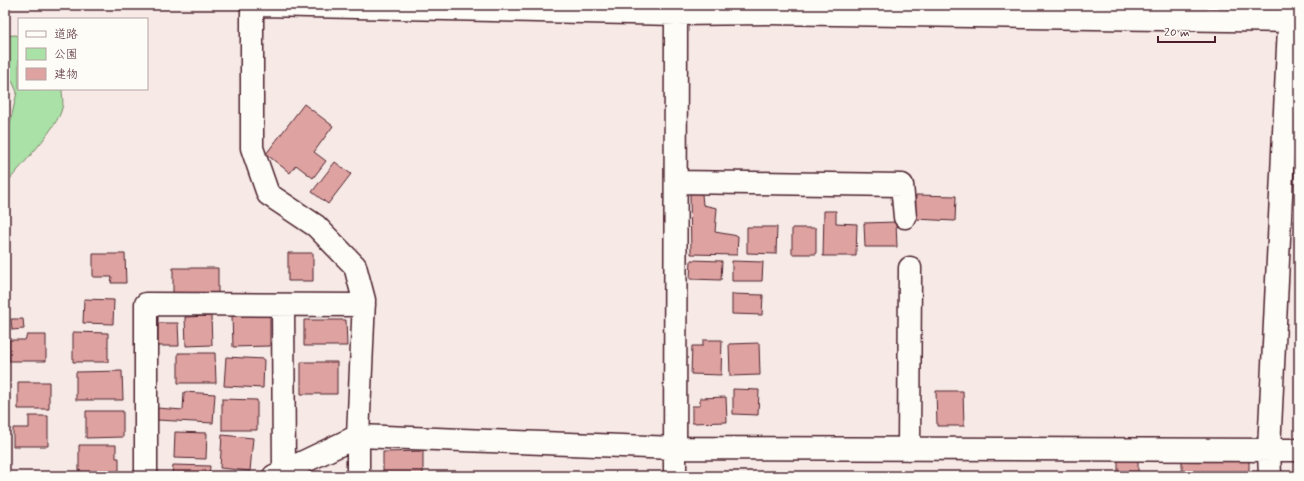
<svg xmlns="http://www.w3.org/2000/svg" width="1304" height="481" font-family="Mynerve,'Klee One',sans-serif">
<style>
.green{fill:#a9e1a6;stroke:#7a8068}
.building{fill:#dea3a1;stroke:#4a1f2b}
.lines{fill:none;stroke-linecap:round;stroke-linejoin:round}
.minor-casing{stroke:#4a1f2b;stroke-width:25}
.minor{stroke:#fdfcf7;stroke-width:22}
</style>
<rect width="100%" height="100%" fill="#f7eae6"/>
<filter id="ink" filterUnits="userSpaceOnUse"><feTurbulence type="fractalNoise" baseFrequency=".025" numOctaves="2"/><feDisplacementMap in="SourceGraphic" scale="8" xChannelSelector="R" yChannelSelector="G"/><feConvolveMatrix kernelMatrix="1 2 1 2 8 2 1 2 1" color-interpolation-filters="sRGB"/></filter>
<g filter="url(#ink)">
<path class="green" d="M15 35 19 36V89H62C62 95 64 102 62 108 59 126 18 169 5 185L7 137 17 92 5 65V36Z"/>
<path class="building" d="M304 104 333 126 314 152 326 161 313 178 296 165 290 173 266 154Z
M335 162 351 174 328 204 312 192Z
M690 193 702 194 703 205 717 208 715 232 738 236 737 255 691 254Z
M916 195 956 196 955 221 915 219Z
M824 211H836V223L857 224 856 256H823Z
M896 222 897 247H865L864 223Z
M747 227H777L776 254 747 253Z
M792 228H816V254H792Z
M288 253H313V281H288Z
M93 254H125L126 283H111L112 277H93Z
M691 260 722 261 721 280 690 279Z
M732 261 763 262 762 281H732Z
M173 268H218V295L173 296Z
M732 294 763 295 762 315 732 314Z
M84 299 114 300 113 324 83 323Z
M270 315V346L233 347 232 316Z
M211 316 212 345 186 346 185 317Z
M11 319H23L24 329 12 330Z
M304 320H346L347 346H304Z
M158 323H178L179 346H158Z
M73 332 108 333V362H73Z
M27 335H46V361H9V340H25Z
M703 340H722L721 375 691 374 692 346H703Z
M759 343 760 375 730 376 729 344Z
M178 353H215L216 383H178Z
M226 357 264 359 263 388 224 386Z
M301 362H337V394H301Z
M122 371 123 400H76V372Z
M18 382H49V409H18Z
M733 389 759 390 758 415 733 414Z
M936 391H963L964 426H937Z
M184 392 215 394 213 423 157 420V408L183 410Z
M726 397 727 422 692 423V406H700V398Z
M222 399 257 400V430H222Z
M86 411H123V437L86 438Z
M29 416H48V446H13V428H29Z
M175 432 207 433 206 459 174 458Z
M222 435 253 438 250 471 220 468Z
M79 445H116V458H119V476H79Z
M423 451V476H383V452Z
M1118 457H1138V474H1118Z
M1182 458H1249V476H1182Z
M173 465 210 466 209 476H172Z"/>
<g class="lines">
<defs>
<path id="minor" d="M252 5V148L268 194 316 226 355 266 364 300 358 436V476
M263 5 676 14 767 13 1299 21
M676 182 902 185 905 217
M283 305 284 471
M909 449 910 268
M146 476V304L364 305
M274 476 358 436 675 448 1299 450
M675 476 676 14
M1270 476 1269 450 1290 5"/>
</defs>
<use href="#minor" class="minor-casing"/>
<use href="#minor" class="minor"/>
</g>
</g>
<rect width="1304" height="481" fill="none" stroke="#fdfcf7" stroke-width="20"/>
<rect x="10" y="10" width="1284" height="461" fill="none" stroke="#4a1f2b" stroke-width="1.5" filter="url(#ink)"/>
<rect x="18" y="18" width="130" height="72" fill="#fdfcf7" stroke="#b5a4a5"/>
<rect x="26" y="31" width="20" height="6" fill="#fdfcf7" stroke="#b5a4a5"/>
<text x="54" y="38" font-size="12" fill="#4a1f2b">道路</text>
<rect x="26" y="48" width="20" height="12" fill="#a9e1a6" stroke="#b5a4a5"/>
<text x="54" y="58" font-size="12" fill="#4a1f2b">公園</text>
<rect x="26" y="68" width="20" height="12" fill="#dea3a1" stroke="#b5a4a5"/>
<text x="54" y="78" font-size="12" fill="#4a1f2b">建物</text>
<path d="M1158 36v6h57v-6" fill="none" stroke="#4a1f2b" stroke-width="2"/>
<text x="1164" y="36" font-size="12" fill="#4a1f2b" stroke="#fdfcf7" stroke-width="3" paint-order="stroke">20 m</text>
</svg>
